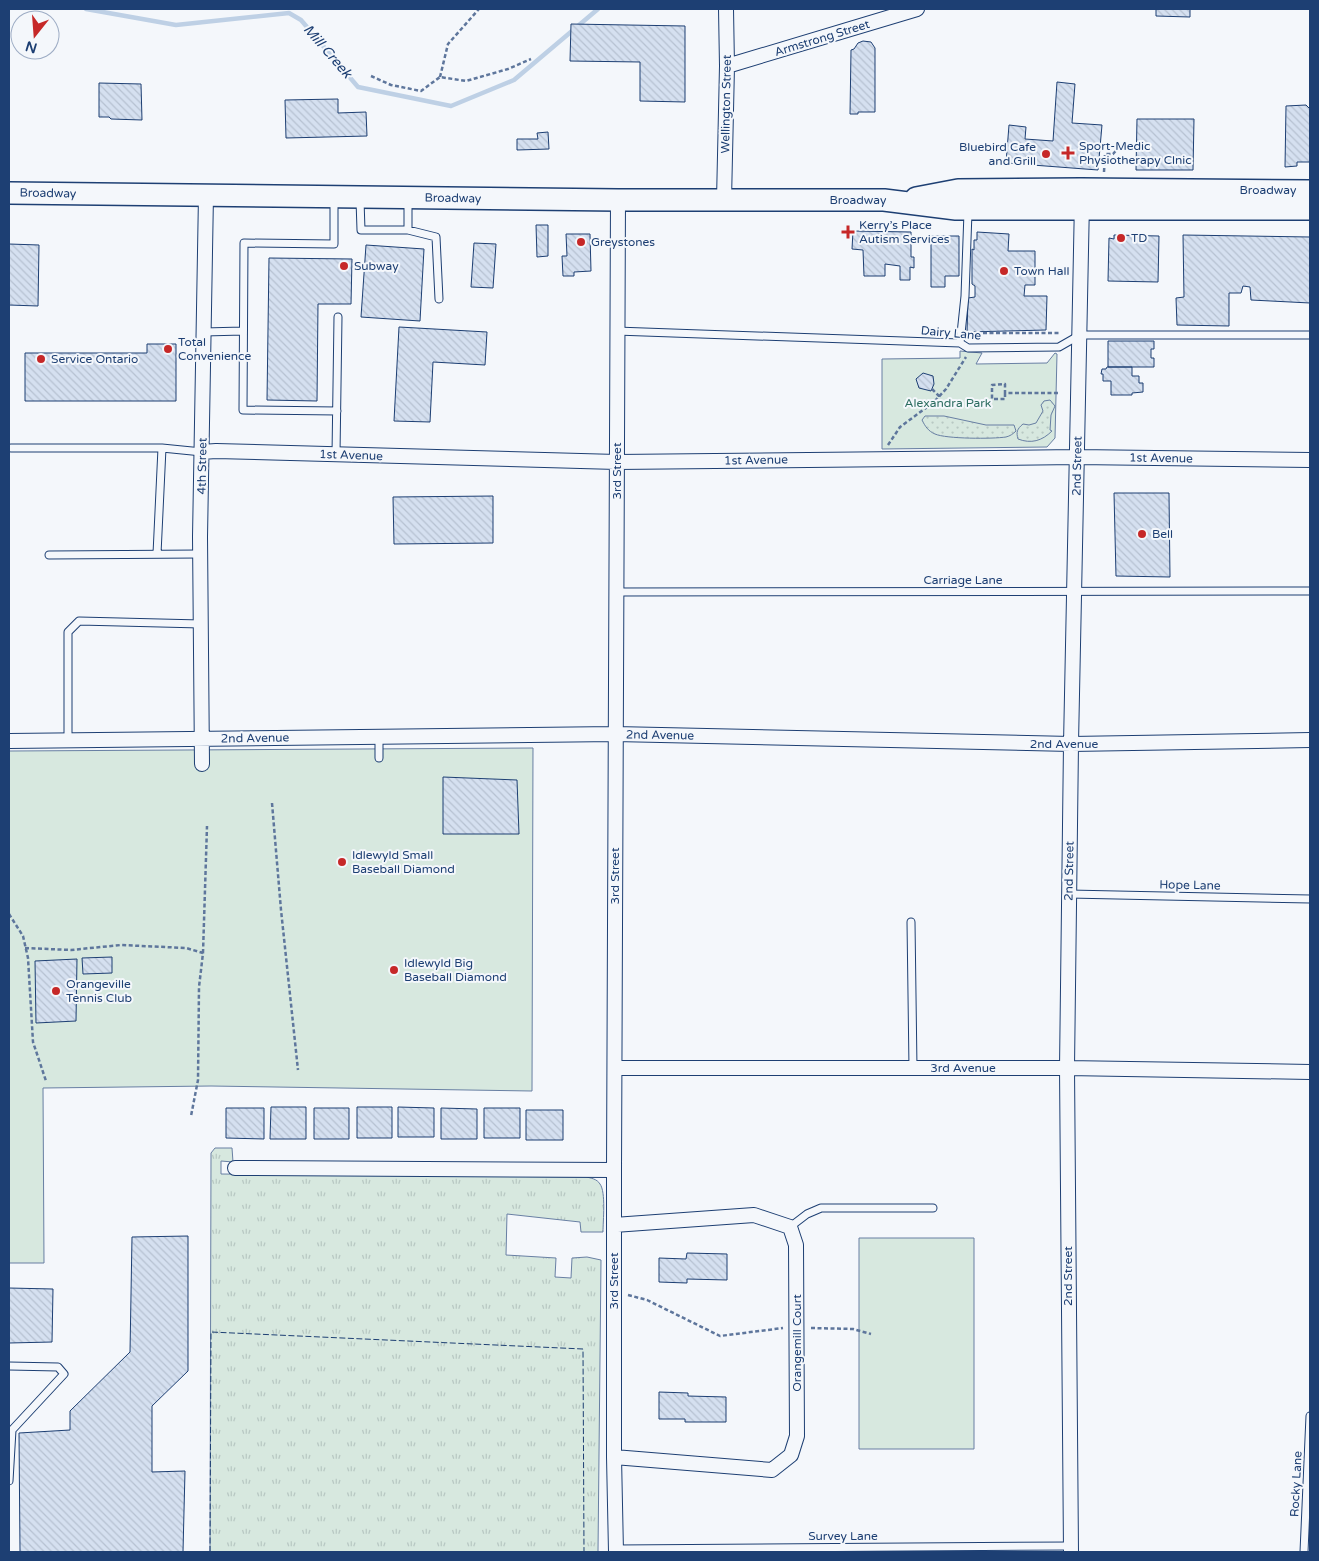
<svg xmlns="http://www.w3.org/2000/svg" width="1319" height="1561" font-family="'Varela Round',sans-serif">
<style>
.grass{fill:url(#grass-tufts);stroke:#687fa3}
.park{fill:#d7e8df;stroke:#687fa3}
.garden{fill:url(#garden-dots);stroke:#687fa3}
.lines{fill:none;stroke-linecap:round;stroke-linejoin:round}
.stream{stroke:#bed0e5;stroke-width:4.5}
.building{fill:url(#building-back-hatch);stroke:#1d3f73}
.service-casing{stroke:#1d3f73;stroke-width:9}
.minor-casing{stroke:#1d3f73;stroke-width:16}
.primary-casing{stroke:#1d3f73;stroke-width:24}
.path{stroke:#5e769c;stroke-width:2.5;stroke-dasharray:4 2.5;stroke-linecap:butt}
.service{stroke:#f4f7fb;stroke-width:7}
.minor{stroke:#f4f7fb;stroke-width:14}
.primary{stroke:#f4f7fb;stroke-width:21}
.fence{stroke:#1d3f73;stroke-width:1;stroke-dasharray:6 2.5;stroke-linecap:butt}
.poi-dot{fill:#c62828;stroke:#f4f7fb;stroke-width:2}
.labels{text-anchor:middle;stroke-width:4;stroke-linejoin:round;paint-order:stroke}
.street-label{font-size:12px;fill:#1d3f73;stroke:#f4f7fb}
.poi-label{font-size:12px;fill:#1d3f73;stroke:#f4f7fb;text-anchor:start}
.park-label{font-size:12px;fill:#2c6c60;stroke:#f4f7fb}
.water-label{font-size:14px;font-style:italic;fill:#1d3f73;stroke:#f4f7fb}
</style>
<defs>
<pattern id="grass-tufts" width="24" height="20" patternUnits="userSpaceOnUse" patternTransform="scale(1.25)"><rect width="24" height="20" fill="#d7e8df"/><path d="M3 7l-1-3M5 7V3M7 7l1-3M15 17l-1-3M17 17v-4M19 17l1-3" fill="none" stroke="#b8c8c3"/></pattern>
<pattern id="garden-dots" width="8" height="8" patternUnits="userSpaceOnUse" patternTransform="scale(1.25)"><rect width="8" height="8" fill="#d7e8df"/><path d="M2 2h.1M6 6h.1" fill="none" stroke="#b8c8c3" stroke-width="1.8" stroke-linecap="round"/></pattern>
<pattern id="building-back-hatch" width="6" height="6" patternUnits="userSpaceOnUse" patternTransform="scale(1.25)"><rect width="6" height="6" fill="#d5e0f0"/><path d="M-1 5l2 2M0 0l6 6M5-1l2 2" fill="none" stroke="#b6c1d1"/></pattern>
</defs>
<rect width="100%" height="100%" fill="#f4f7fb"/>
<path class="grass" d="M215 1148H232L233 1162 221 1161V1174L586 1177C591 1178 597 1179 600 1184 606 1192 603 1221 603 1232H581L580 1222 507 1214 506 1255 556 1258 555 1277 571 1278 572 1258 587 1257 601 1260 598 1552H210L211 1153Z"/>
<path class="park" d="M960 351 982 353 976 364 1047 363 1055 353 1057 354 1055 438 1047 447 882 449V359L960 358Z
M533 748 532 1091 211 1086 43 1088 44 1263H9V751Z
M859 1238H974V1449H859Z"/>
<path class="garden" d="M1050 400 1055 406 1051 415 1050 430 1052 431C1042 441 1031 444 1018 439 1016 432 1017 429 1023 424L1029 425 1036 423 1043 411 1041 405 1044 401Z
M925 416H944L986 425H1014L1016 431C1013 434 1010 436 1006 437 993 439 946 439 935 434 928 431 925 426 922 420Z"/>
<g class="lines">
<path class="stream" d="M86 9 176 25 289 13 301 20 358 87 451 106 514 80 598 9"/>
</g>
<path class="building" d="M1156 9H1190V17L1156 16Z
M571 24 685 26V102L640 101V62L570 61Z
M863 41 871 42 875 48V112H858V114H850L851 50 854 49 858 43Z
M1057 82 1075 84 1072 123 1102 125 1098 170 1006 163 1009 125 1026 127 1025 139 1053 141Z
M99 83 141 84 142 120 111 119 109 117H99Z
M338 99V113L366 112 367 136 286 138 285 100Z
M1306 105 1310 109V162H1297V166L1285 167 1286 106Z
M1137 119H1194L1193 170H1136Z
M548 132 549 149 517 150V139H538L537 133Z
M536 225H548V256L537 257Z
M853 231 911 232V257H914V268L910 267V280H900V266L885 264V276H864L863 250 852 249Z
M977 232 1009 234 1008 251H1035V285H1025L1024 296H1047L1046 330 967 332 968 298 975 297V286L972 284V249L974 250V240H977Z
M566 234H590L591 271 574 272V276H563L562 256H567Z
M1114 235 1159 236 1158 282 1108 281 1109 238 1114 239Z
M1183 235 1310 237V303L1251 300 1250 287 1243 286 1241 293H1229V326L1177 325 1176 298 1184 297Z
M931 236H959V276H945V287H931Z
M474 243 496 244 493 288 471 287Z
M9 244 39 245 38 306 9 305Z
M366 245 424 249 420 321 361 317Z
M269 258 352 259 351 304H318L317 401 267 400Z
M399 327 487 332 485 365 433 362 430 422 394 421Z
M1108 341H1154V349H1151V358H1154V367H1108Z
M147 344H176V401H25V353H147Z
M1107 367H1132V376H1139V383H1143V392L1132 393V395H1111V381H1103V374H1101L1102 369H1106Z
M923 373 933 376 934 384 931 391 919 388 916 379Z
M1114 493H1169L1170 577 1116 576Z
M493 496V543L394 544 393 497Z
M443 777 517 780 519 834H443Z
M112 957V973L83 974 82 958Z
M77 959 76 1021 36 1023 35 961Z
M271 1107H306V1139H270Z
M357 1107H392V1138H357Z
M398 1107 434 1108V1137H398Z
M226 1108H264V1139L226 1138Z
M314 1108H349V1139H314Z
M441 1108 477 1109V1139H441Z
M484 1108H520V1138H484Z
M526 1110H563V1140H526Z
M188 1236V1371L152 1406V1472L185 1471 183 1552H20L19 1433 70 1430V1411L130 1352 132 1237Z
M687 1253 727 1254V1280L687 1279V1283L659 1282V1258L686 1259Z
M9 1288 53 1289 52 1342 9 1343Z
M659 1392 688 1393V1396L726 1397V1422H685V1419H659Z"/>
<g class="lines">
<defs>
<path id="service" d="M334 198V244L244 243 243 410 337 411
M360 200 361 230H408L436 237 439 299
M408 200V230
M616 331 960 343 968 348 1059 347 1080 335H1310
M204 332 243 331
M960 343 965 296 968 212
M11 448H162L157 554
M162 448 202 452
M336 454 338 317
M49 555 200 554
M616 592 1310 591
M379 736V758
M68 740V632L79 621 201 624
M1069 894 1310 899
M911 922 913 1068
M790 1227 807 1214 821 1208H933
M9 1366 58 1367 64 1374 12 1430 9 1481
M616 1549 1071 1546
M1304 1552 1310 1416"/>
<path id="minor" d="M727 66 917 9
M724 200 727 66 726 9
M202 452 216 451 617 462 1077 457 1310 460
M9 741 615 734 1071 744 1310 740
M202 764 200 537 206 195
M615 1068H1067L1310 1072
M235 1168 614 1170
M614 1457 772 1470 791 1455 797 1436 796 1245 790 1227 754 1215 614 1225
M616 1552 614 1457V1170L618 200
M1071 1552 1067 1068 1071 744 1082 201"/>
<path id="primary" d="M9 193 618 200H884L956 209H1310
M916 198 958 190 1081 189 1310 191"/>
</defs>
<use href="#service" class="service-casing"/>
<use href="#minor" class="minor-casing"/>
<use href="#primary" class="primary-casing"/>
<path class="path" d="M371 76 391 85 421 91 440 77 466 81 508 69 531 59
M440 77 448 44 479 9
M1104 172 1105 154H1113L1121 145
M970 333H1060
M932 389 939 396
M1005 393V399H992V385L1005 384V393H1058
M888 445 900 427 934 402 946 389 966 357
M272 803 281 910 298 1070
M9 914 23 936 28 958 33 1042 46 1081
M25 948 71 950 121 945 186 948 203 953 199 987 198 1080 191 1116
M203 953 207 826
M628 1295 647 1300 720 1336 783 1328
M811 1328 853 1329 871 1334"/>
<use href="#service" class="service"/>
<use href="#minor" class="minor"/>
<use href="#primary" class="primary"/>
<path class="fence" d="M210 1552 211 1332 583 1349 584 1552"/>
</g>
<g class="poi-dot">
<path d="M1065.5 145.5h5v5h5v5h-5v5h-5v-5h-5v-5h5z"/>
<circle cx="1046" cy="154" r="5"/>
<path d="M845.5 224.5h5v5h5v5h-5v5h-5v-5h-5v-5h5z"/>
<circle cx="1121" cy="238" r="5"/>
<circle cx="581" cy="242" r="5"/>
<circle cx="344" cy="266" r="5"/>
<circle cx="1004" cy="271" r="5"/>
<circle cx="168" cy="349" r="5"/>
<circle cx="41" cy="359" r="5"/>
<circle cx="1142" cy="534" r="5"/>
<circle cx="342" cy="862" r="5"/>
<circle cx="394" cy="970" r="5"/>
<circle cx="56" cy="991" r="5"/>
</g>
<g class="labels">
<g class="street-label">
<text transform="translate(822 38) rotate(-17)" y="4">Armstrong Street</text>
<text transform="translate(726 104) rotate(-89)" y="4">Wellington Street</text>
<text x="1268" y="194">Broadway</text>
<text transform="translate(48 193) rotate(1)" y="4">Broadway</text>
<text transform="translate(453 198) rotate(1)" y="4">Broadway</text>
<text x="858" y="204">Broadway</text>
<text transform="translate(951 333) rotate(5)" y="4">Dairy Lane</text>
<text transform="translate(351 455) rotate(2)" y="4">1st Avenue</text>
<text transform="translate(1161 458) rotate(1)" y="4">1st Avenue</text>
<text transform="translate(756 460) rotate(-1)" y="4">1st Avenue</text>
<text transform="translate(202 466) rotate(-89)" y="4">4th Street</text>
<text transform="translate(1077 466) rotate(-89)" y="4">2nd Street</text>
<text transform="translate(617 471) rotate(-90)" y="4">3rd Street</text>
<text x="963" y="584">Carriage Lane</text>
<text transform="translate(660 735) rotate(1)" y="4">2nd Avenue</text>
<text transform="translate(255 738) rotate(-1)" y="4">2nd Avenue</text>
<text x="1064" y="748">2nd Avenue</text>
<text transform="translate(1069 871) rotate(-89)" y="4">2nd Street</text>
<text transform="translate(615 876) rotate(-90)" y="4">3rd Street</text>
<text transform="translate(1190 885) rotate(1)" y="4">Hope Lane</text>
<text x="963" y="1072">3rd Avenue</text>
<text transform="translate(1068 1276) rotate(-90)" y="4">2nd Street</text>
<text transform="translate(614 1281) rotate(-90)" y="4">3rd Street</text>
<text transform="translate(797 1343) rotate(-90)" y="4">Orangemill Court</text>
<text transform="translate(1296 1484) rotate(-87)" y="4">Rocky Lane</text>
<text x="843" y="1540">Survey Lane</text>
</g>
<g class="poi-label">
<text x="1079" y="150">Sport-Medic<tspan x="1079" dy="14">Physiotherapy Clnic</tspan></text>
<text x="1036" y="151" text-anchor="end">Bluebird Cafe<tspan x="1036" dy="14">and Grill</tspan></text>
<text x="859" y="229">Kerry’s Place<tspan x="859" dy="14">Autism Services</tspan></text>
<text x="1131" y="242">TD</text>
<text x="591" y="246">Greystones</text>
<text x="354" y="270">Subway</text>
<text x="1014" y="275">Town Hall</text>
<text x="178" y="346">Total<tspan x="178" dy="14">Convenience</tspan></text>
<text x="51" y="363">Service Ontario</text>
<text x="1152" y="538">Bell</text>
<text x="352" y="859">Idlewyld Small<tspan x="352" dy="14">Baseball Diamond</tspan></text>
<text x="404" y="967">Idlewyld Big<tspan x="404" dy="14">Baseball Diamond</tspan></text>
<text x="66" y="988">Orangeville<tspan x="66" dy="14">Tennis Club</tspan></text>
</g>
<g class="park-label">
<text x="948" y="407">Alexandra Park</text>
</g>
<g class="water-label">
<text transform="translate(328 51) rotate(49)" y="5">Mill Creek</text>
</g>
</g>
<rect width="1319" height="1561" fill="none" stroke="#1d3f73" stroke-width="20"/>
<g transform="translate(35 35) rotate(197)"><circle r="24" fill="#f4f7fb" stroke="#9eadc5"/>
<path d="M0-4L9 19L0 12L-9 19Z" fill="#c62828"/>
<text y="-8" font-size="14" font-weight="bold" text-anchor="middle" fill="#1d3f73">N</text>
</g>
</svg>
